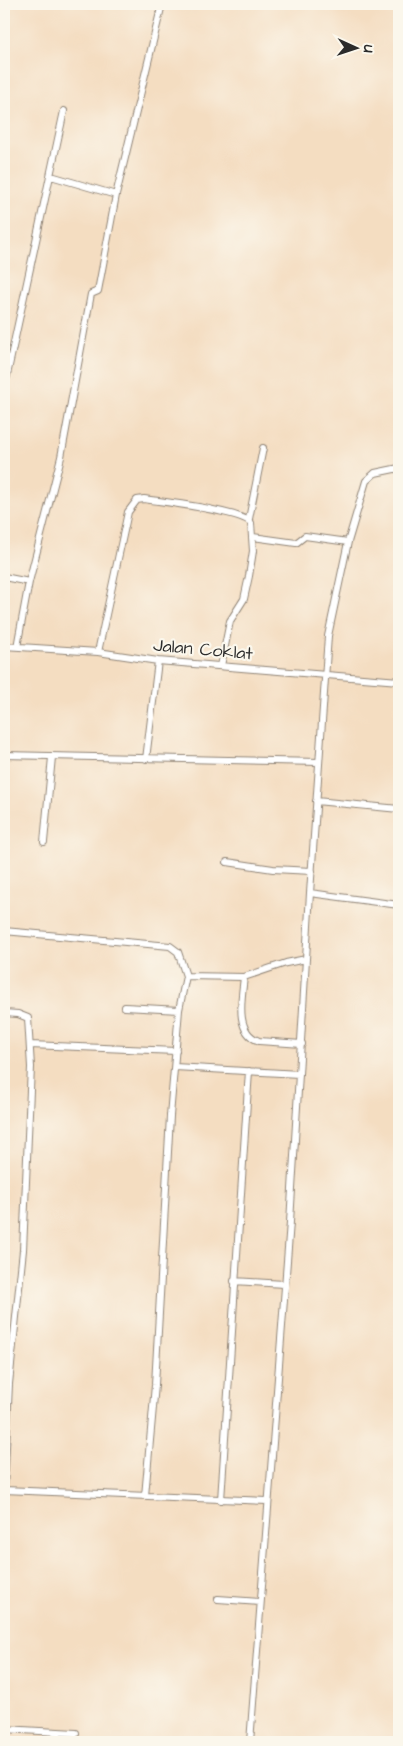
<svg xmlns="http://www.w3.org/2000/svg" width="403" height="1746" font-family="'Architects Daughter',sans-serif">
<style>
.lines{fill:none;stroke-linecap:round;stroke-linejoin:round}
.minor-casing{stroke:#908476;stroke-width:8}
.minor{stroke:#fff;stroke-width:6}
.labels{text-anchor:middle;stroke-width:4.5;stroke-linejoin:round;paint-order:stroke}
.street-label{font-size:18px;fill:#2b2b2b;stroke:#fbf7ec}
</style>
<rect width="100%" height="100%" fill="#fbf7ec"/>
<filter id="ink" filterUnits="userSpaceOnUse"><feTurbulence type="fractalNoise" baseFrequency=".02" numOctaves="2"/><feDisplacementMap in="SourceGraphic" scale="10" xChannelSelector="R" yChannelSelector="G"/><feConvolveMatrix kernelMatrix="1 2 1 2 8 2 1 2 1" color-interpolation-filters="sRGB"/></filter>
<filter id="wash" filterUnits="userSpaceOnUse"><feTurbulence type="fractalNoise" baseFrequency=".0096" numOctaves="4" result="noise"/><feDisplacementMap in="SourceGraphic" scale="20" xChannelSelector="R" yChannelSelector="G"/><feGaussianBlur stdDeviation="1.12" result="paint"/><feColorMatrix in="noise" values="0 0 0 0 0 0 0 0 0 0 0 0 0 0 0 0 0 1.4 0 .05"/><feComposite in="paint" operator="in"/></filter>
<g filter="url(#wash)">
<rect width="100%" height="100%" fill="#f4ddc1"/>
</g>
<g filter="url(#ink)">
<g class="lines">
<defs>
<path id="minor" d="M51 176 116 195
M4 389 64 111
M249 519 263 448
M253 537 296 543 305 536 348 542
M4 577 29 582
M4 646 98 652 158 661 399 681
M17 647 29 582 61 457 91 294 98 291 116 195 162 4
M98 652 128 512 137 500 144 499C163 502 242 511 251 523L253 551 249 576 244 599 230 621 221 666
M4 755 319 762
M146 759 158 661
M316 801 399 809
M44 842 52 757
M227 862 273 869 312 871
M310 893 399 905
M4 931 170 946 178 952 186 976 179 1010 170 1116 155 1385 145 1496
M186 976 244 977 286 963 306 959
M244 977C242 997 234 1032 259 1041L302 1044
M125 1007 179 1010
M4 1013 18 1014 28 1018 31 1067 23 1250 9 1384 4 1489
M30 1045 176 1051
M175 1067 299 1074
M234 1281 284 1284
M4 1490 267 1501
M221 1500 249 1071
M218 1599 260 1602
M4 1729 76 1733
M250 1742 290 1222 310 893 328 636 348 542 366 481 375 473 399 468"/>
</defs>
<use href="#minor" class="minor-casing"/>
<use href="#minor" class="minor"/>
</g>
</g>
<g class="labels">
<g class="street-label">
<text transform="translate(203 649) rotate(5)" y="6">Jalan Coklat</text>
</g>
</g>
<rect width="403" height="1746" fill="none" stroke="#fbf7ec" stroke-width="20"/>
<g transform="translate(356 48) rotate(93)" stroke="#fbf7ec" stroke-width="4" paint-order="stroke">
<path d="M0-4L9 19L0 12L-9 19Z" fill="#2b2b2b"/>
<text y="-8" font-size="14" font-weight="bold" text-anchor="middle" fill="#2b2b2b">U</text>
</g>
</svg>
